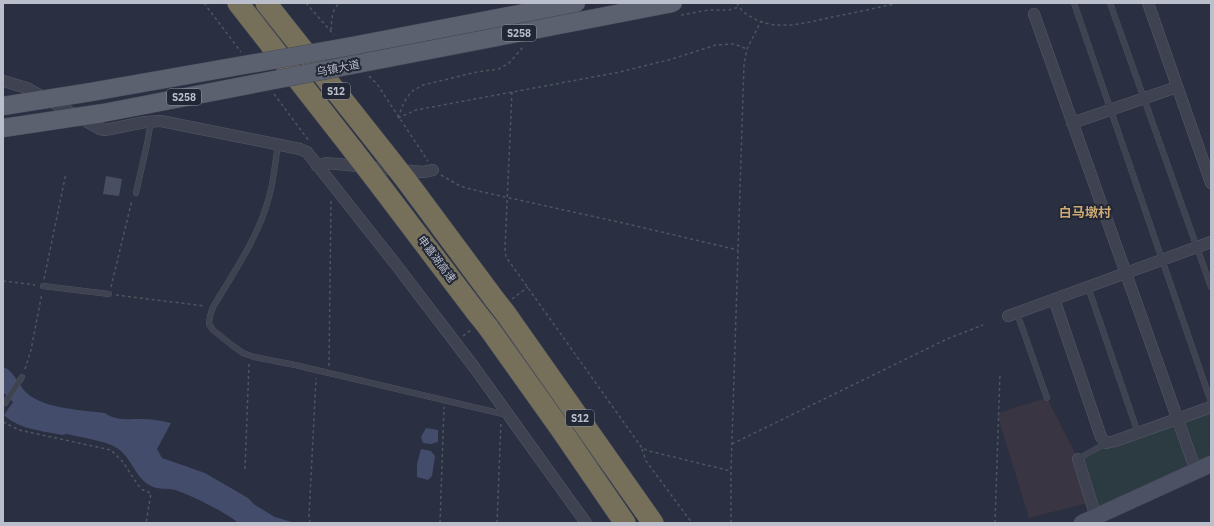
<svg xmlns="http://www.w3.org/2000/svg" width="1214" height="526" font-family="'IBM Plex Sans','Noto Sans SC',sans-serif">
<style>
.medical{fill:#393542}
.green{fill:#2c3b42}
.water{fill:#434c6a}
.building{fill:#494f62}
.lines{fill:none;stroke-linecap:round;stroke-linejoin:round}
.lane-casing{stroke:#565a68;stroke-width:6}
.street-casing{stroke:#565a68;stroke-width:12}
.secondary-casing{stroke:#474b5a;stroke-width:17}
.primary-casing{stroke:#474b5a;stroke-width:19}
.highway-casing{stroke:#454a58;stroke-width:22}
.path{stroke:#4a585f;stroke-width:1.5;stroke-dasharray:3 3;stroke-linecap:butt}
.lane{stroke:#3e4251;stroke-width:5.5}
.street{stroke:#3e4251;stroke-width:11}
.secondary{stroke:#4c5163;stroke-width:16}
.primary{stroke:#5c6170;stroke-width:18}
.highway{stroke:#76705b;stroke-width:21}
.primary-bridge-casing{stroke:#474b5a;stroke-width:19;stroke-linecap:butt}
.highway-bridge-casing{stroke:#454a58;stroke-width:22;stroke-linecap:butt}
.primary-bridge{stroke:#5c6170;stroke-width:18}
.highway-bridge{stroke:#76705b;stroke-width:21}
.labels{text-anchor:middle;stroke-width:4;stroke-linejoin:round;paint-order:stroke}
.shield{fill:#222736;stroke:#8d919e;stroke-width:1}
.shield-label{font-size:10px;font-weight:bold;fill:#bbbecb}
.street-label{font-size:11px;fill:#bbbecb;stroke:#222736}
.quarter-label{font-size:13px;font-weight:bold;fill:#cdaa74;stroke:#222736}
</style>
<rect width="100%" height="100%" fill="#2a2f41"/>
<path class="medical" d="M1047 398 1078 459 1091 502 1029 518 997 414 1013 408Z"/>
<path class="green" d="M1211 407V464L1096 517 1078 459 1106 443Z"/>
<path class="water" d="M3 367C15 371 18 386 28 394 46 409 82 410 105 413 115 421 130 419 142 419 152 419 162 421 171 423L157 449 162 458 205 473 248 498 255 505 275 517 295 523H238C229 514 189 494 175 490 168 488 158 490 151 486 137 479 133 463 122 452 112 441 82 438 67 434L62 435C43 431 18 429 4 415L13 402 3 392Z
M426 428 438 430V442L431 444 423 443 421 437Z
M421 449 431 451 435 456 432 476 428 480 417 477V464Z"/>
<path class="building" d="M106 176 122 179 119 196 103 194Z"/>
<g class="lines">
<defs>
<path id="lane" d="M1074 3 1211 402
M1110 3 1211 287
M278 145C275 162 274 180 269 197 259 236 234 272 213 307L210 316 209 324 213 330 233 346 243 353 254 357 295 365 507 415
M136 193 147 144 151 121
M43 286 109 294
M1088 287 1138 433
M1017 313 1047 398
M5 403 22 377
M1078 459 1106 443"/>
<path id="street" d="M1148 3 1211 183
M1034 14 1196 471
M3 81 27 88 100 129 105 130 145 122 161 121 300 149 307 152 397 266 474 367 586 523
M1072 123 1177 87
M317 166 326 163 423 172 433 170
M1054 299 1101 437 1106 443 1115 441 1211 407
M1008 316 1211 242
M1078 459 1096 517"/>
<path id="secondary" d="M1082 523 1211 464"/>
<path id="primary" d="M352 46 576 3"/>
<path id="highway" d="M238 3 353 150
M266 3 384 152
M373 176 476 312
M406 180 495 300
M506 314 653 523
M488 327 562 431 625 523"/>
</defs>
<use href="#lane" class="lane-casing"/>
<use href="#street" class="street-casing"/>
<use href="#secondary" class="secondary-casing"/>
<use href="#primary" class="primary-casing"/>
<use href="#highway" class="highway-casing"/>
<path class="path" d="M204 3 241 52
M306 3 334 35
M737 3C742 16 765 25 778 25 796 26 815 21 832 17 854 13 876 8 898 3
M681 15 709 10H729L739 7
M331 30C332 21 331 9 340 3
M369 76 377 84 428 161
M512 92 505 248 506 257 642 448 649 451 731 471
M274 94 309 141
M398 118 404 102 411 92 423 85 477 72 499 69 509 63 523 47
M398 118 416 110 620 72 672 59 716 45 734 44 747 49
M441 175 460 186 478 191 623 223 738 250
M44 279 66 173
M3 281 35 285
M111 287 132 200
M116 295 205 306
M512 299 528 287
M463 336 471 330
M329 366 331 200
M25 369 31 350 42 293
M3 422 19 430 111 450 123 462 138 485 143 490 151 493 146 523
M732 444 947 339 983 325
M642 449 646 461 692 523
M245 469 249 364
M310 523 309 516 316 378
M440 523 444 407
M497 523 501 422
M731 523V471L744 64 747 49 761 21
M995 523 1000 373"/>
<use href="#lane" class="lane"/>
<use href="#street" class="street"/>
<use href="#secondary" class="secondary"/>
<use href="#primary" class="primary"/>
<use href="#highway" class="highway"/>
<defs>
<path id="primary-bridge" d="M3 106 91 92 352 46
M3 128 103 113 673 3"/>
<path id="highway-bridge" d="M353 150 373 176
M384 152 406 180
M495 300 506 314
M476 312 488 327"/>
</defs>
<use href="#primary-bridge" class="primary-bridge-casing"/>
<use href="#highway-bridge" class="highway-bridge-casing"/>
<use href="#primary-bridge" class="primary-bridge"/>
<use href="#highway-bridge" class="highway-bridge"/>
</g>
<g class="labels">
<g class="shield">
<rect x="502" y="25" width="34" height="16" rx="3"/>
<rect x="322" y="83" width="28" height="16" rx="3"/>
<rect x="167" y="89" width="34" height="16" rx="3"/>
<rect x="566" y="410" width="28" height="16" rx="3"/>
</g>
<g class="shield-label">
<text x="519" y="37">S258</text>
<text x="336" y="95">S12</text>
<text x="184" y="101">S258</text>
<text x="580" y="422">S12</text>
</g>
<g class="street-label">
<text transform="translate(338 68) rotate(-11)" y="4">乌镇大道</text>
<text transform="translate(437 259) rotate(53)" y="4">申嘉湖高速</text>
</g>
<g class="quarter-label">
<text x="1085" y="217">白马墩村</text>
</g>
</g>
<rect width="1214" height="526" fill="none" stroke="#bbbecb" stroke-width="8"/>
</svg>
